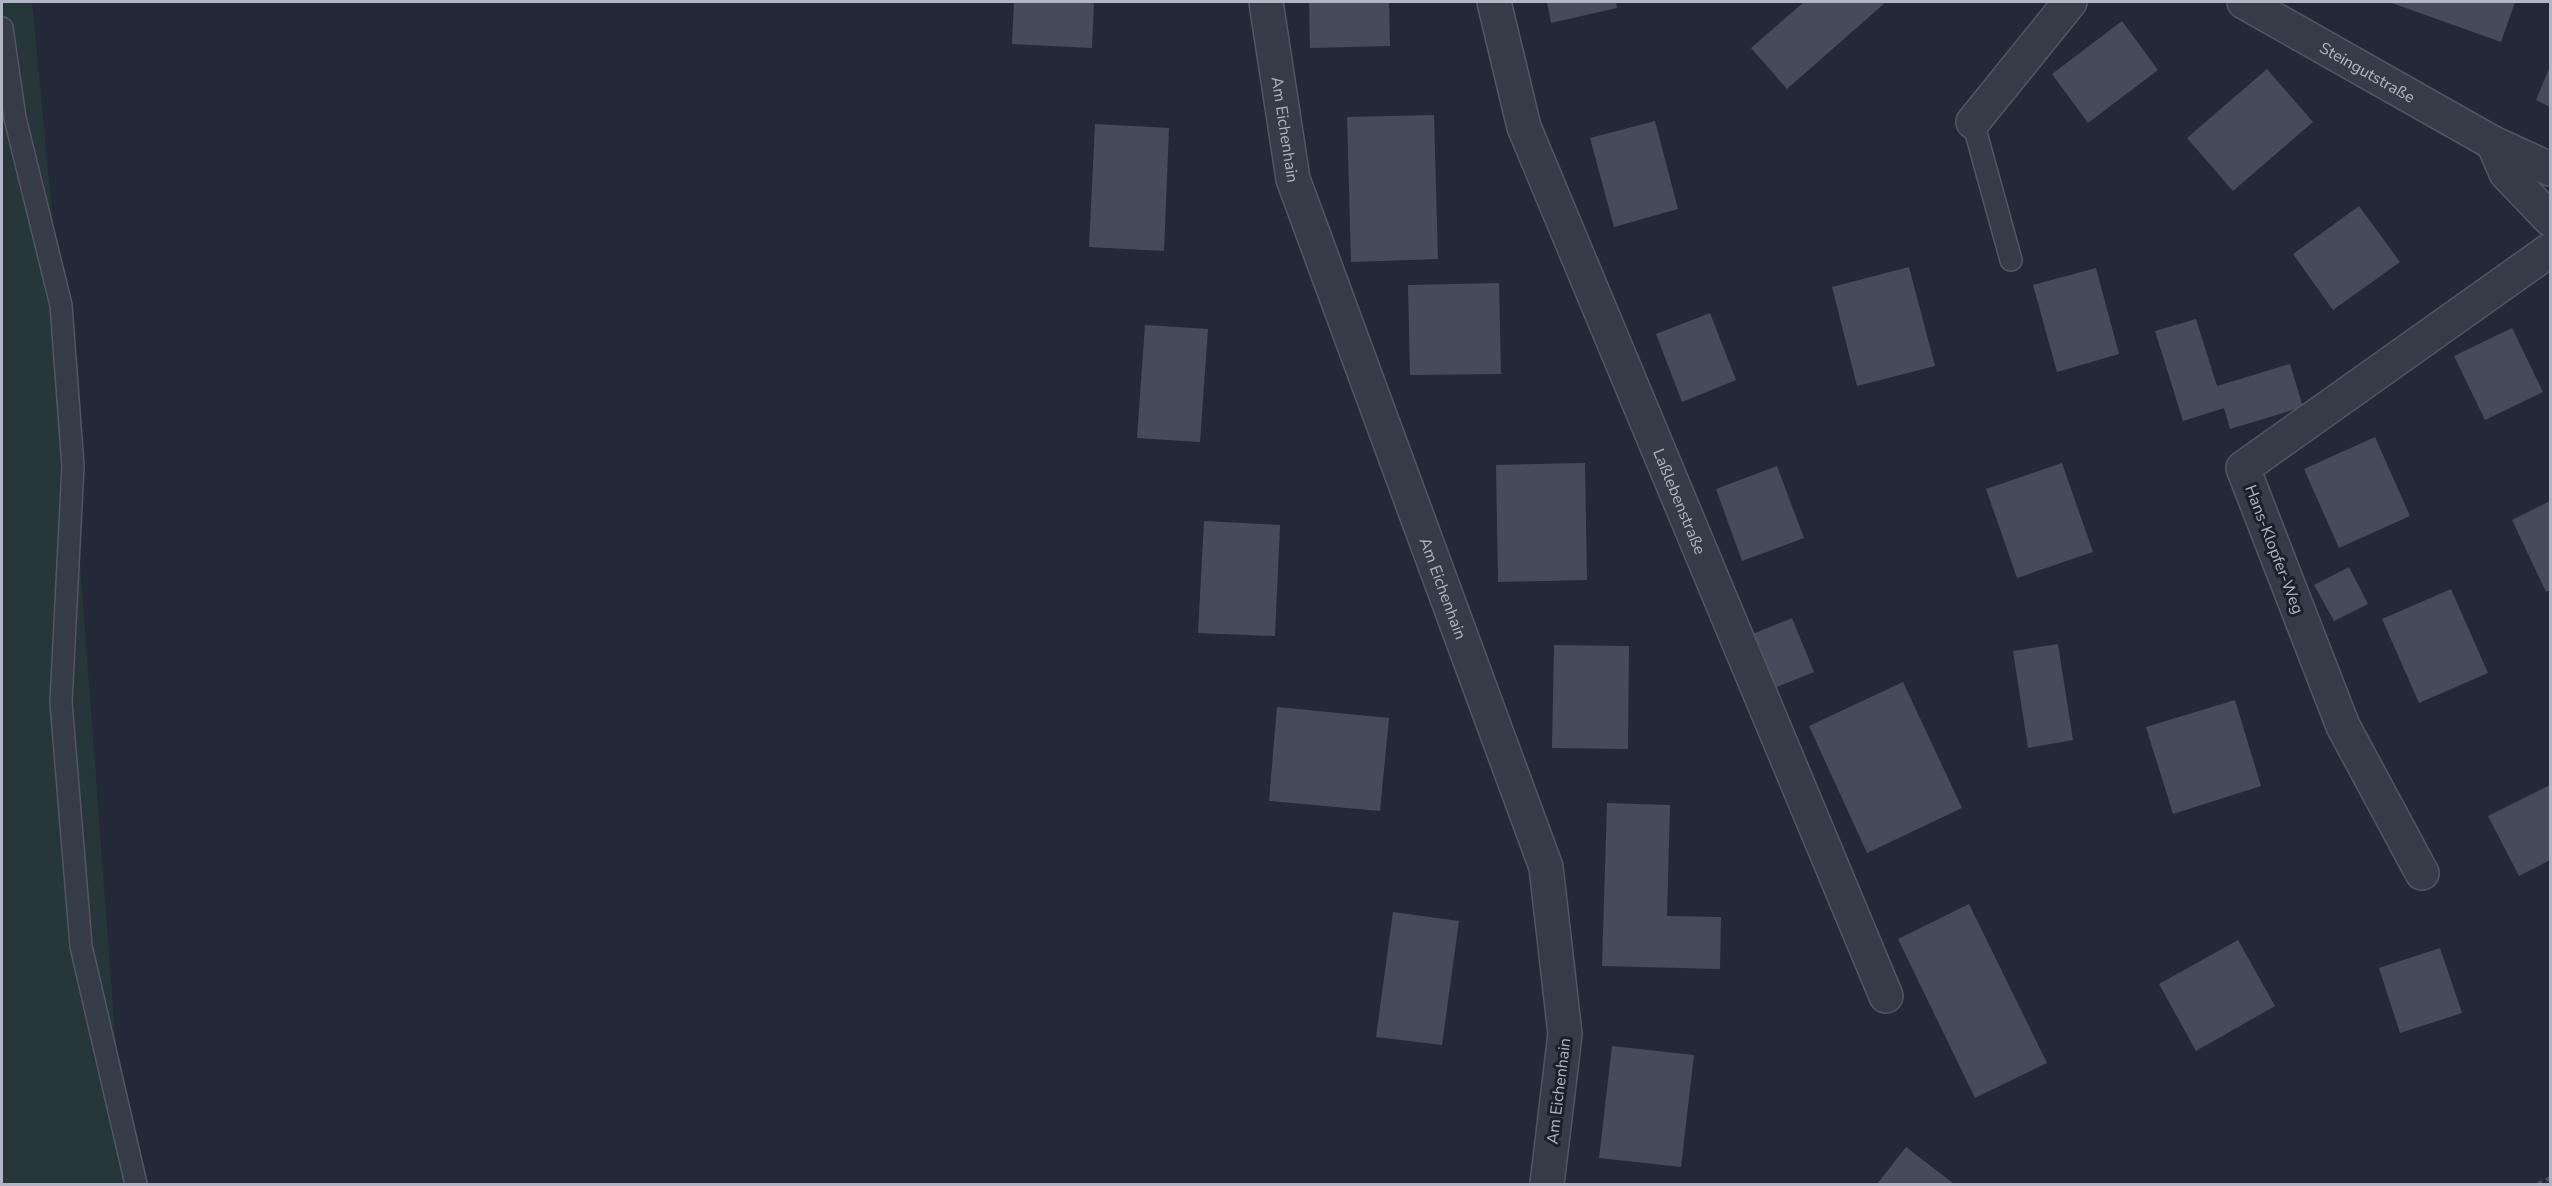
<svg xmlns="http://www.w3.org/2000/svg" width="2552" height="1186" font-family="'Nunito Sans',sans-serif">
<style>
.green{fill:#263639}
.building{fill:#444c5b}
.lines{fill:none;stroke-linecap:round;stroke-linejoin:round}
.service-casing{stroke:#515662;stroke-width:24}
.minor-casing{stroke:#515662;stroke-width:36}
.tertiary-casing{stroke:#515662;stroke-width:36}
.path{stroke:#445357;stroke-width:4;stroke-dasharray:4.5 4.5;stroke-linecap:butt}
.service{stroke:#363c47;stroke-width:21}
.minor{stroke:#363c47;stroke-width:33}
.tertiary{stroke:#363c47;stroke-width:33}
.labels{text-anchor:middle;stroke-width:6;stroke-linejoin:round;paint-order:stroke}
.street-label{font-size:16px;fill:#b1b6c4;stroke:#1b212c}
</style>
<rect width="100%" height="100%" fill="#232937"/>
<path class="green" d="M2 2H32L61 305 126 1184H2Z"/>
<path class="building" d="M1014 2H1094L1092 48 1012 44Z
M1309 2H1389L1390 46 1310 48Z
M1547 2H1616L1617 8 1551 23Z
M1804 2H1886L1787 89 1751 48Z
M2389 2H2515L2501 42Z
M2122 21 2158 70 2088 123 2052 74Z
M2550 66V107L2536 100Z
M2267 69 2313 122 2233 191 2187 138Z
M1434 115 1438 259 1351 262 1347 117Z
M1655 121 1678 209 1614 227 1590 138Z
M1095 124 1169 128 1164 251 1089 247Z
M2359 206 2400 262 2333 310 2293 254Z
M1909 267 1935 366 1857 386 1832 287Z
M2096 268 2119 354 2057 372 2033 285Z
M1499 283 1501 374 1410 375 1408 285Z
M1710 313 1736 380 1682 402 1656 334Z
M2196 319 2217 386 2290 364 2303 407 2230 429 2224 408 2183 421 2155 331Z
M1145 325 1208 329 1200 442 1137 438Z
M2512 328 2543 392 2485 420 2454 356Z
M2375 437 2410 516 2339 548 2304 469Z
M1585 463 1587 580 1498 582 1496 465Z
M2062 463 2093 552 2017 578 1986 489Z
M1777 466 1804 538 1742 561 1716 489Z
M2550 501V590L2546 592 2512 520Z
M1204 521 1280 525 1275 636 1198 633Z
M2349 567 2368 604 2334 621 2314 585Z
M2451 589 2488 673 2419 703 2382 619Z
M1792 618 1814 672 1772 689 1750 635Z
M2058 644 2073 740 2028 748 2013 651Z
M1554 645 1629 646 1628 749 1552 748Z
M1903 682 1962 808 1867 853 1809 726Z
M2235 700 2261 786 2173 814 2146 727Z
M1277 707 1389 718 1380 811 1269 801Z
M2550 785V860L2519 876 2488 816Z
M1607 803 1670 805 1667 916 1721 917 1720 969 1602 966Z
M1969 904 2047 1063 1975 1098 1898 939Z
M1393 912 1459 921 1442 1045 1376 1037Z
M2238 940 2275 1006 2196 1051 2159 984Z
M2440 948 2462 1013 2400 1033 2379 968Z
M1612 1046 1694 1055 1681 1167 1599 1158Z
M1906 1147 1954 1184H1877Z"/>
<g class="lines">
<defs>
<path id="service" d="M2 28 15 118 61 305 73 466 61 702 81 946 136 1184
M1973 122 2011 260"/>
<g id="minor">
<path id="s1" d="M1266 2 1293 179 1546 867 1565 1034 1547 1184"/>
<path id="s2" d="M1494 2 1524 127 1886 996"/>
<path d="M1973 122 2070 2"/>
<path d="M2493 143 2506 173 2550 219"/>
<path d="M2422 873 2343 726 2243 468 2550 250"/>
</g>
<g id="tertiary">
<path id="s3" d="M2244 2 2493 143 2550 169"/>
</g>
</defs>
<use href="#service" class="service-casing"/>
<use href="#minor" class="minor-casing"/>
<use href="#tertiary" class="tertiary-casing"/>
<path class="path" d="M2538 1184 2550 1178"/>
<use href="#service" class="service"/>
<use href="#minor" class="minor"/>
<use href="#tertiary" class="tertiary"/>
</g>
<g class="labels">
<g class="street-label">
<text dy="6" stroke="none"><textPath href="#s3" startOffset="142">Steingutstraße</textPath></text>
<text dy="6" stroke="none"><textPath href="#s1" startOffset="129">Am Eichenhain</textPath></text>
<text dy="6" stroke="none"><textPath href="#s2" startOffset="534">Laßlebenstraße</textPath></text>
<text transform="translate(2275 549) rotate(69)" y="6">Hans-Klopfer-Weg</text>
<text dy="6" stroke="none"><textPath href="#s1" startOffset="615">Am Eichenhain</textPath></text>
<text transform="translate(1558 1091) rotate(-83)" y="6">Am Eichenhain</text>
</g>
</g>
<rect width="2552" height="1186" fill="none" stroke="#b1b6c4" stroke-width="6"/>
</svg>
